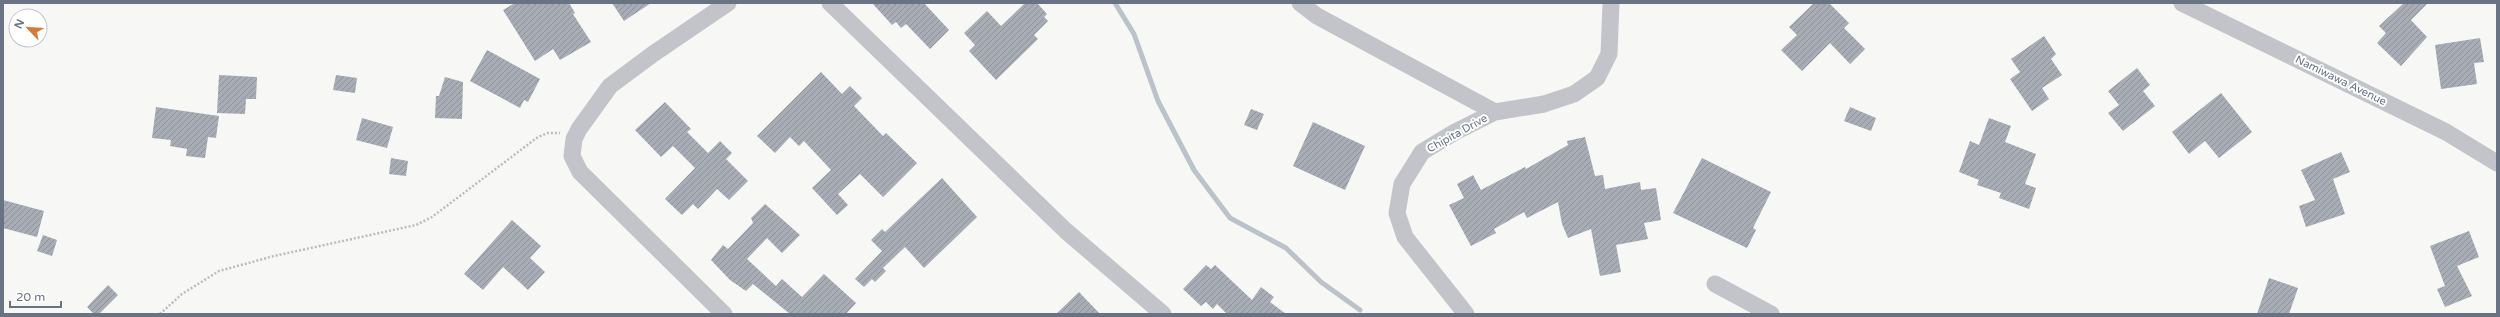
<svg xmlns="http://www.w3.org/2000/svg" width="2500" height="317" font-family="'Varela Round',sans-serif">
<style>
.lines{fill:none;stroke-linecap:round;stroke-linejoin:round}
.stream{stroke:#bbc2c9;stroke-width:5}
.building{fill:url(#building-hatch)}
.path{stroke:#babcbf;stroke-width:2.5;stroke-dasharray:2 2;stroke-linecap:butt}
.minor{stroke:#c2c4c9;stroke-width:17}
.labels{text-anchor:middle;stroke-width:4;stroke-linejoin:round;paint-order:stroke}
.street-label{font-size:11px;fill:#697384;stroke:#fff}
</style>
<defs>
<pattern id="building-hatch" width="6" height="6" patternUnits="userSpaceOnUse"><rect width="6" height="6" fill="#a8adb5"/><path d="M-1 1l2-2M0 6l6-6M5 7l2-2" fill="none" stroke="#8d9199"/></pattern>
</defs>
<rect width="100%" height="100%" fill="#f7f8f5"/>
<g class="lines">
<path class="stream" d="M1115 3 1134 34 1158 101 1194 170 1230 218 1286 248 1321 282 1360 310"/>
</g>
<path class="building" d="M515 3H569L575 13 573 14 591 42 560 60 553 49 535 61 503 10Z
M612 3H651L624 21Z
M872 3H924L949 30 930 49 906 24 901 28 896 22 892 25Z
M1025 3H1037L1047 14 1044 17 1048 21 1034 35 1038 39 996 80 969 51 975 45 964 33 987 11 1001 26Z
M1814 3H1829L1849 23 1844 28 1865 49 1850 64 1830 43 1802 71 1781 50 1797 35 1789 27Z
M2404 3H2428L2411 20 2427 37 2401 66 2377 43 2386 33 2379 26Z
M2044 36 2056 54 2051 59 2062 75 2042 88 2049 99 2032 111 2010 79 2020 72 2011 59Z
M2480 38 2484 62 2474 63 2477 84 2441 89 2435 45Z
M487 50 540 79 528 102 524 100 520 108 470 81Z
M2137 68 2150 85 2143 91 2155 106 2123 131 2108 113 2119 105 2108 91Z
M821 72 842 94 850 86 862 98 854 106 883 136 886 133 917 163 883 197 860 174 838 194 848 205 837 215 812 188 831 170 804 141 799 146 790 137 775 153 757 136Z
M219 75 257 77 256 99H246L245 114 217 113Z
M336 75 357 78 355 93 333 90Z
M445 77 463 82 462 119 435 118 436 96H439Z
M2221 93 2252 132 2219 158 2205 141 2189 154 2172 132Z
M665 102 691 129 687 132 708 153 720 141 732 153 726 159 748 181 729 200 717 189 698 209 693 204 682 215 665 199 695 168 673 146 661 157 635 130Z
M156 107 219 116 216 138 208 137 205 158 186 156 187 149 170 146 171 140 152 138Z
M1850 107 1876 118 1871 131 1844 121Z
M1251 109 1264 114 1257 130 1244 125Z
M362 118 393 127 387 148 356 140Z
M1989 118 2011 126 2005 142 2036 154 2025 184 2036 188 2029 209 1999 198 2001 193 1977 185 1979 180 1959 172 1970 141 1979 145Z
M1313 122 1365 146 1345 190 1293 166Z
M1585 137 1595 176 1603 175 1605 189 1640 182 1641 190 1656 188 1661 220 1644 223 1648 239 1616 245 1621 272 1600 276 1591 229 1568 238 1562 224 1558 202 1527 218 1524 212 1494 229 1496 233 1471 246 1449 205 1464 198 1457 184 1473 175 1481 190 1525 167 1526 169 1568 145 1567 141Z
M2341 152 2350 172 2333 179 2345 214 2306 227 2299 206 2315 200 2301 170Z
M391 158 408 161 406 176 389 174Z
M1702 158 1771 192 1753 228 1756 230 1747 248 1673 213Z
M942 178 977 217 924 268 905 247 883 268 886 271 875 282 872 279 864 287 855 279 882 251 871 240 882 229 885 232Z
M3 200 44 211 37 237 3 228Z
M765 204 800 235 782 253 767 238 747 259 776 286 782 279 802 297 824 274 856 303 846 314H790L753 284 746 291 730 280 711 260 723 245 728 249 753 223 751 218Z
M512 220 541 246 530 258 545 272 528 290 503 267 483 290 464 274Z
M2469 231 2479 257 2457 266 2472 296 2445 307 2437 289 2445 286 2430 246Z
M43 235 57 240 52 256 37 251Z
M1206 265 1211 269 1215 265 1252 300 1261 287 1274 297 1270 302 1286 314H1227L1217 304 1213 309 1206 302 1201 306 1183 289Z
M2269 278 2298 288 2289 314H2257Z
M108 285 118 295 99 314H94L87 307Z
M1079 292 1100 314H1056Z"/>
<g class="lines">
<path class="path" d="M160 314 182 294 219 271 274 256 416 225 432 217 538 137 548 133H560"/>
<path class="minor" d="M830 3 1066 231 1163 314
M1300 3 1317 16 1495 112
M2182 3 2446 132 2497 163
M1715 284 1771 314
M724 314 580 172 572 156 574 139 579 129 610 86 653 54 728 3
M1466 314 1405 237 1397 213 1402 184 1422 152 1455 132 1495 112 1544 104 1574 94 1597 78 1609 54 1611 3"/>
</g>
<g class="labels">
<g class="street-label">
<text transform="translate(2341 80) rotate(26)" y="4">Namiwawa Avenue</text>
<text transform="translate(1457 133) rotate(-29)" y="4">Chipita Drive</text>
</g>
</g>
<rect width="2500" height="317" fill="none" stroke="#697384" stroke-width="8"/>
<g transform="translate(28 28) rotate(295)"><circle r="19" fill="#ffffff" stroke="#c3c7ce"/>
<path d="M0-3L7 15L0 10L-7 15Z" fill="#d67b37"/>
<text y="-6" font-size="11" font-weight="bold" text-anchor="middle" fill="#697384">N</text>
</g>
<path d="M10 301v6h51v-6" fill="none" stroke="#697384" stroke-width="2"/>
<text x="16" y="301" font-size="12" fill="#697384" stroke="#ffffff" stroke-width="3" paint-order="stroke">20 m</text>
</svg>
